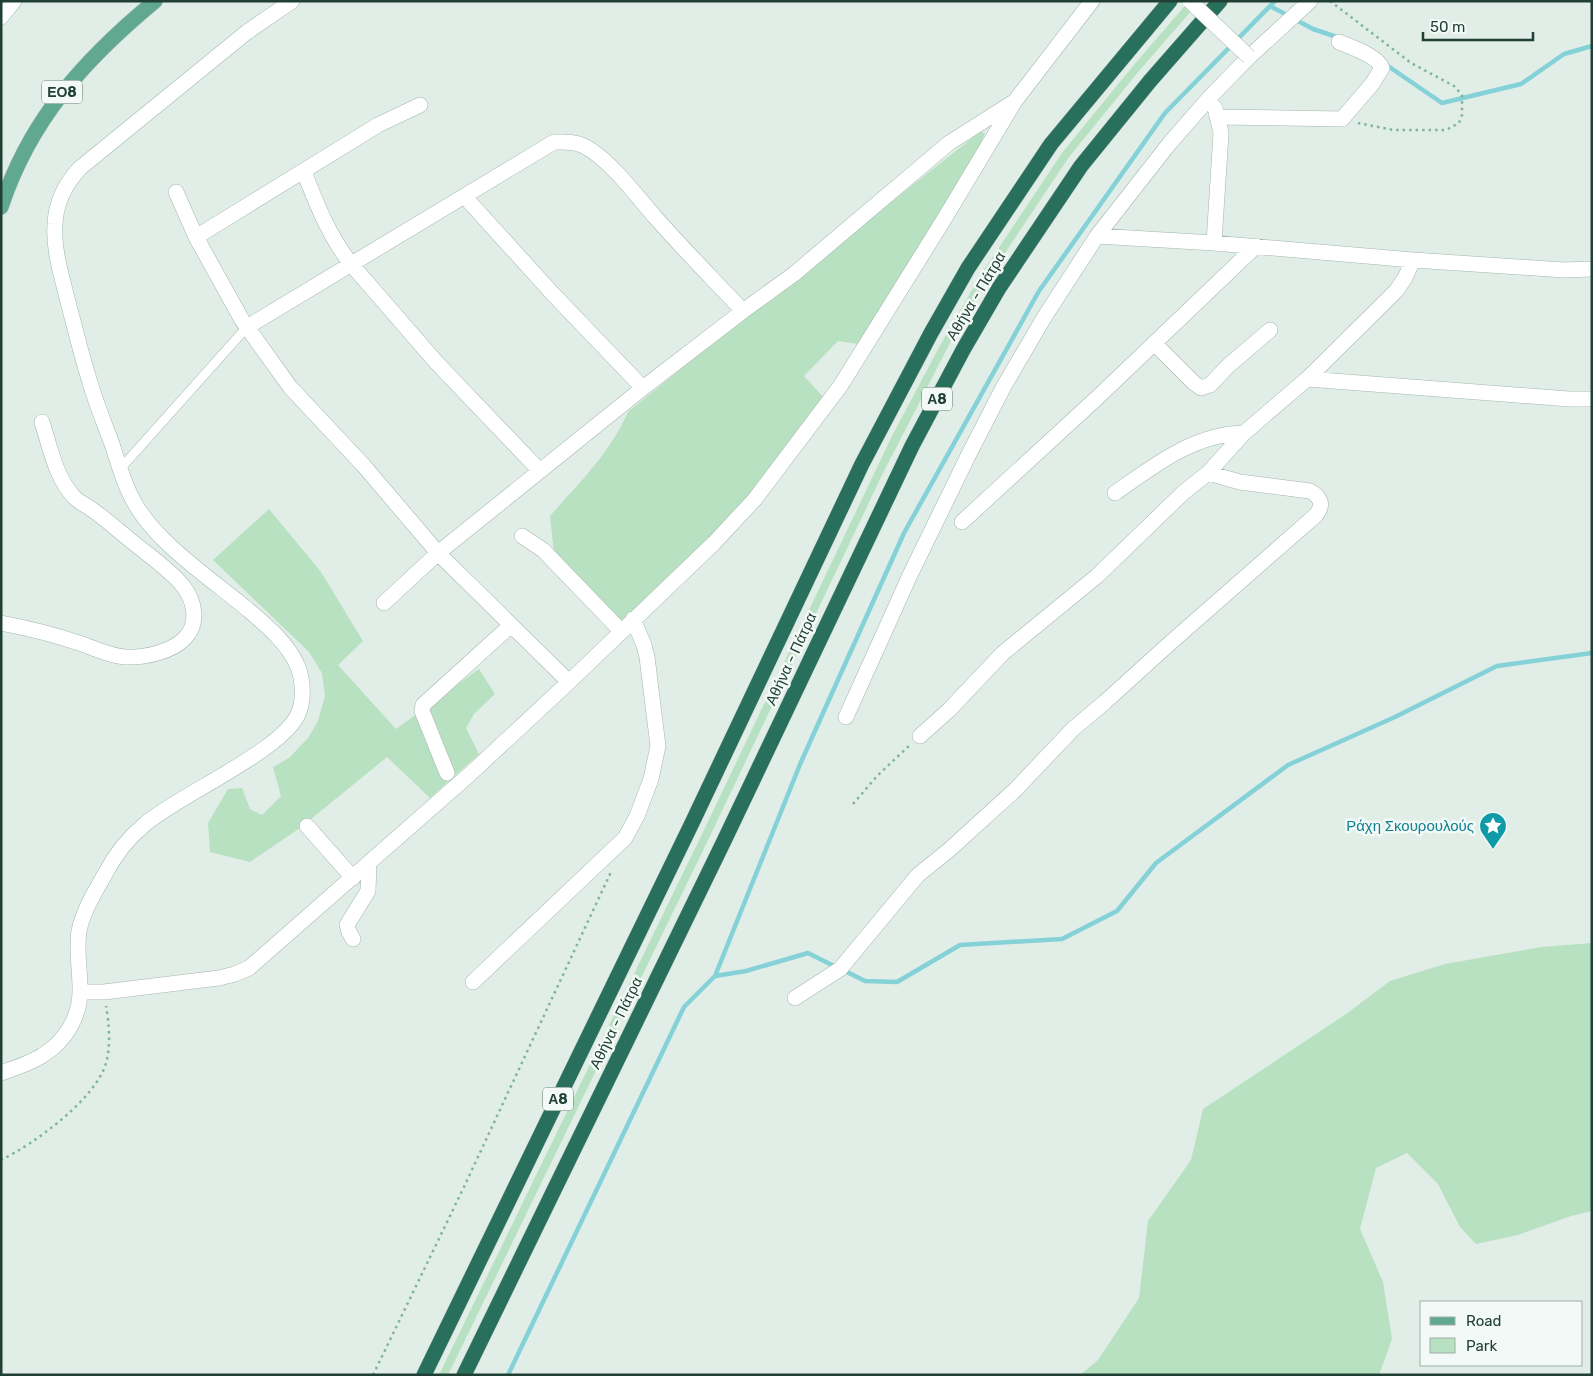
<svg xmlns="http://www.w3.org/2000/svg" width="1593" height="1376" font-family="Rubik,sans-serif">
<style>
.green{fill:#b8e1c1}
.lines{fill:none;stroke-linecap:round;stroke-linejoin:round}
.stream{stroke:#84d1d8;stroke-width:4.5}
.lane-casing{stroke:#a3b6ae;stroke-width:10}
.street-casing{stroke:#a3b6ae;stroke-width:16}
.secondary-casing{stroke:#9fbaaf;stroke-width:16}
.primary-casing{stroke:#c1cac6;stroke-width:16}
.highway-casing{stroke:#c1cac6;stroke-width:16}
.path{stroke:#7fb4a0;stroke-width:2.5;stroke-dasharray:2.5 4;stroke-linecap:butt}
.lane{stroke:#fff;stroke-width:9}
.street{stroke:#fff;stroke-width:15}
.secondary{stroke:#fff;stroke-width:15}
.primary{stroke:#61a891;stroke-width:15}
.highway{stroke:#28705c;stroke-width:15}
.street-bridge-casing{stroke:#a3b6ae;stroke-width:16;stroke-linecap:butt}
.street-bridge{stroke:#fff;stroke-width:15}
.labels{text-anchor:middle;stroke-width:5;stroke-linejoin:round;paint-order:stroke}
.shield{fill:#f3f9f6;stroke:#5f786f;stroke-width:1}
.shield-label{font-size:14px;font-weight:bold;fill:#204035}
.street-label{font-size:15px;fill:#204035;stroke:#f3f9f6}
.culture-label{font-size:15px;fill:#0d838f;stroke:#f3f9f6;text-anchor:end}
</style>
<rect width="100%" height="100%" fill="#e1ede7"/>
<path class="green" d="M1189 1H1200L1139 71 1069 157 987 280 950 343 883 473 711 834 448 1375H439L704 830 892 436 943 340 980 276 1062 153 1133 66Z
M980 132 985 133 971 167 858 344 838 341 804 376 825 399 759 487 684 565 621 621 554 553 550 516C579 483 610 453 628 412L760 305Z
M269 509 321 572 363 641 338 665 396 729 479 669 495 694 474 714 466 728 479 754 430 798 387 757 300 828 250 862 210 852 208 823 228 789 242 788 250 809 262 815 281 796 273 767 289 758 308 738 318 721 325 696 322 673 309 652 213 560Z
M1592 943V1211L1571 1216 1518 1235 1476 1244 1460 1227 1438 1184 1407 1153 1376 1168 1360 1229 1383 1282 1392 1339 1379 1375H1080L1098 1360 1139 1298 1148 1221 1191 1160 1203 1109 1346 1014 1390 981 1445 964 1541 947Z"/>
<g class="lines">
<path class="stream" d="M1270 6 1313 29 1340 38
M1385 64 1442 103 1521 84 1564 54 1592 46
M843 970 865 981 897 982 960 945 1062 939 1117 911 1156 863 1288 765 1395 717 1497 666 1592 653
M715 976 746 971 808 953 836 967
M508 1375 684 1007 715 976 801 762 904 533 1039 291 1165 113 1275 1"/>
<defs>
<path id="lane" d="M121 468 247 327"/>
<path id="street" d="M1 17 14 1
M1218 117 1342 119 1372 84 1382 68C1378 56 1351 47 1339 42
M304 172C317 205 329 236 351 264L436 362 540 471
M176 192 196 237 242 320 290 387 364 466 438 553 569 682
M465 197 552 293 643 388
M1097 236 1214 243 1413 260 1564 270 1592 269
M196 237 378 125 420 105
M1214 243 1221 133 1215 108
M247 327 554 142C564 142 574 141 584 146 611 160 636 196 656 218 684 250 714 280 743 311
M1154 343 1194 383 1201 388 1210 385 1228 366 1270 330
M1307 379 1569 399H1592
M1115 493C1155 465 1194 434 1244 433
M962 522 1098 397 1256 246
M522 536 543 550 621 631
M384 603 438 553 643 388 743 311 794 274 949 143 1012 103
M1 623C28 628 56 635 82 644 96 649 110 656 125 657 144 658 172 652 185 638 199 624 195 601 183 586 170 570 151 557 135 544 121 533 108 521 94 511 88 506 80 503 75 498 56 479 50 447 42 422
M846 717 910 575 969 454 1004 386 1045 316 1097 236 1169 144 1210 97 1249 57 1310 1
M920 736 949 710 1003 653 1097 576 1184 492 1208 473 1244 433 1307 379 1396 291 1405 278 1413 260
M447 773 422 711 423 705 510 626
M307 826 353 878
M353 939 349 932 347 925 368 891 369 863
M473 982 625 838 637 816 651 779 658 746 647 657 644 645 633 619
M81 992H104L219 978 235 974 249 968 470 774 569 682 714 543 755 499 841 385 943 221 1015 101 1092 1
M795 998 840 969 918 875 949 850 1015 790 1073 729 1105 702 1169 644 1316 515C1324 505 1321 497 1310 491L1240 482 1208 473"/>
<path id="secondary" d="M1 1073C15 1068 31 1063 43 1055 66 1041 81 1015 80 988 80 969 76 950 79 931 83 911 95 892 105 874 115 855 127 839 144 825 178 795 285 750 299 712 304 699 303 680 298 667 288 643 266 625 246 608 212 580 159 544 137 507 125 488 119 465 112 444 104 422 95 401 89 379 81 354 75 328 68 302 62 277 53 250 55 224 56 201 65 184 80 168L247 32 292 1"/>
<path id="primary" d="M1 207C30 119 85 59 155 1"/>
<path id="highway" d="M424 1375 692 823 862 464 931 333 968 268 1051 144 1170 1
M464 1375 724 841 912 446 963 350 999 288 1081 166 1150 81 1220 1"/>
</defs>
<use href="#lane" class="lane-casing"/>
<use href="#street" class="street-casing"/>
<use href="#secondary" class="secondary-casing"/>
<use href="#primary" class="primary-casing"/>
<use href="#highway" class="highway-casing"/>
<path class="path" d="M1330 1 1411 63 1454 86 1462 95V115L1459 123 1446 130H1393L1358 123
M853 804 878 775 910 745
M1 1160C34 1144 96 1099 106 1063 111 1046 109 1023 106 1006
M373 1375 463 1189 611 872"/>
<use href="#lane" class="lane"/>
<use href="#street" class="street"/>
<use href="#secondary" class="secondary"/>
<use href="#primary" class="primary"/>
<use href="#highway" class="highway"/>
<defs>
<path id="street-bridge" d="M1190 1 1249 57"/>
</defs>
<use href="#street-bridge" class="street-bridge-casing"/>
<use href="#street-bridge" class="street-bridge"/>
</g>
<defs>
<symbol id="sight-pin" viewBox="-11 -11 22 30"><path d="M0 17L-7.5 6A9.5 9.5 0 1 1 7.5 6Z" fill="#0f9aa8" stroke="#f3f9f6"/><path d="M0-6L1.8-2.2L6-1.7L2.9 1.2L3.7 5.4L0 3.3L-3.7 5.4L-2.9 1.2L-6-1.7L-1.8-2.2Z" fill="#fff"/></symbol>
</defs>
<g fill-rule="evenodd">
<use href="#sight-pin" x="1477" y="810" width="32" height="43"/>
</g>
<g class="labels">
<g class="shield">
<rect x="42" y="80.5" width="40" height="23" rx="4"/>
<rect x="922" y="387.5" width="30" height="23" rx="4"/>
<rect x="543" y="1087.5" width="30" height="23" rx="4"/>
</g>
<g class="shield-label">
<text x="62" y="97">ΕΟ8</text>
<text x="937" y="404">Α8</text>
<text x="558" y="1104">Α8</text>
</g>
<g class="street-label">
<text transform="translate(976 296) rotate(-59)" y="5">Αθήνα - Πάτρα</text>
<text transform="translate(791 659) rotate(-65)" y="5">Αθήνα - Πάτρα</text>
<text transform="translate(616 1023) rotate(-64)" y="5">Αθήνα - Πάτρα</text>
</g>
<g class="culture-label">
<text x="1474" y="831">Ράχη Σκουρουλούς</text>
</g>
</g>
<rect width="1593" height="1376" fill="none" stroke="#204035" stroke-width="5"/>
<rect x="1420" y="1301" width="162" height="65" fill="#f3f9f6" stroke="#9fafa9"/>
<rect x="1430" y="1317" width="25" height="8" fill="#61a891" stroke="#9fafa9"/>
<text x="1466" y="1326" font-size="15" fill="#204035">Road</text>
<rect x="1430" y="1338" width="25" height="15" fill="#b8e1c1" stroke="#9fafa9"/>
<text x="1466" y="1351" font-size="15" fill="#204035">Park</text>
<path d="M1423 32v8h110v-8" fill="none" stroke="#204035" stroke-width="2.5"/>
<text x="1430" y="32" font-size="15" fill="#204035" stroke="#f3f9f6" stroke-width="4" paint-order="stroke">50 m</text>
</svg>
